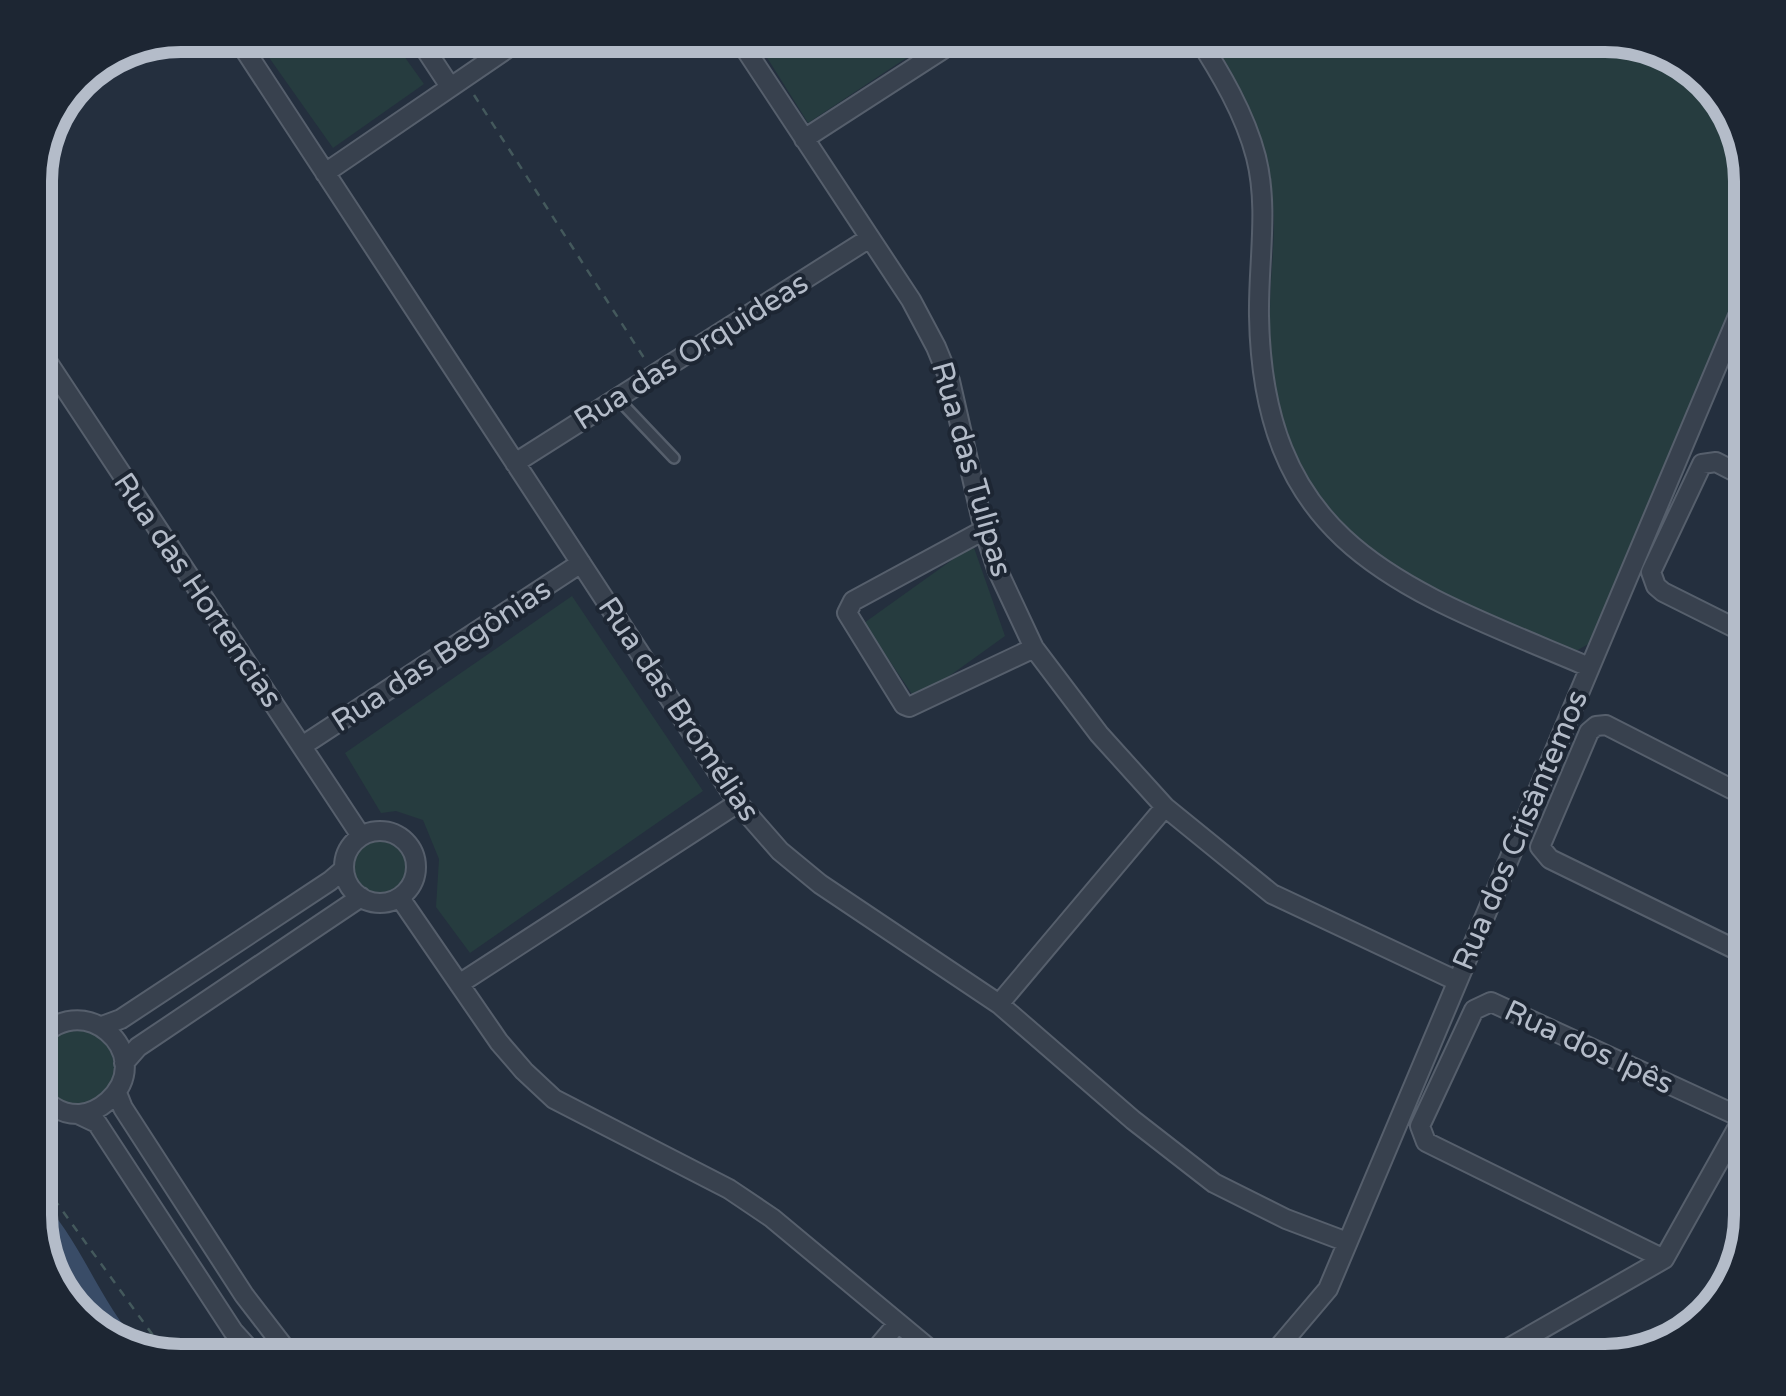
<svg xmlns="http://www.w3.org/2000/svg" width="1786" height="1396" font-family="'Varela Round',sans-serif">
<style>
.green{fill:#263c3f}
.water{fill:#394c67}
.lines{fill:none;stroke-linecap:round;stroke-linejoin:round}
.lane-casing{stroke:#565f6c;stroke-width:14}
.street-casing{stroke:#565f6c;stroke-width:22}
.path{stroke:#44595c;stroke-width:2.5;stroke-dasharray:8 8;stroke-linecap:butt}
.lane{stroke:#38414e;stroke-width:9}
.street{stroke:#38414e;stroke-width:18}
.labels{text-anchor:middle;stroke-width:8;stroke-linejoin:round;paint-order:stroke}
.street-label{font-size:30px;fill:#b4bcc9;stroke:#1d2633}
.rim{fill:none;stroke:#b4bcc9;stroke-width:12}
</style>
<rect width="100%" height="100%" fill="#242f3e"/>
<path class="green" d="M283 35H389L424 84 333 148 263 49Z
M753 35H941L808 123Z
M1210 35H1605L1701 71 1736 117 1751 182V256L1592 642 1576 651C1507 622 1431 598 1372 551 1296 491 1268 404 1270 310 1270 275 1276 238 1273 204 1269 143 1241 86 1210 35Z
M973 545 1005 636 916 700 864 623Z
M572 596 703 791 470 953 436 907 439 859 423 820 396 811 381 813 345 753Z
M351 867a29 29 0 1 1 58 0a29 29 0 1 1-58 0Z
M40 1067a37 37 0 1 1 74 0a37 37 0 1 1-74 0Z"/>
<path class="water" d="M35 1194C78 1232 99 1303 140 1345L85 1325 35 1223Z"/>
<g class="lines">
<defs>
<path id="lane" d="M618 399 674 458"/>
<path id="street" d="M235 35 738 803 780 851 820 884 999 1004 1133 1120 1214 1183 1286 1219 1347 1242
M416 35 449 85
M736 35 911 300 936 347 950 381 984 530 997 569 1034 648 1099 734 1165 807 1272 894 1457 981
M1196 35C1220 72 1245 114 1256 157 1269 208 1258 264 1259 316 1263 549 1405 589 1589 667
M804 139 965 35
M325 173 527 35
M35 343 361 836
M515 463 868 239
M984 530 853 601 847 613 904 705 909 707 1034 648
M1751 636 1663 592 1656 586 1651 572 1702 464 1716 462 1751 480
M302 746 581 563
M344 867a36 36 0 1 1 72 0a36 36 0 1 1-72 0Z
M400 898 499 1042 524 1071 554 1099 729 1189 772 1218 944 1361
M1751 957 1550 859 1540 847 1589 732 1596 726 1606 725 1751 799
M459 984 738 803
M999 1004 1165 807
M35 1006 49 1028
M102 1026 121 1019 330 881 344 869
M124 1063 138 1047 361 897
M35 1087C45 1103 60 1115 80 1114 90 1113 100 1108 108 1101 160 1054 79 982 35 1045
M117 1093 123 1108 244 1295 284 1347 300 1361
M78 1114 97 1123 233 1331 260 1361
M1664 1259 1426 1142 1420 1126 1474 1010 1491 1002 1751 1122
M866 1361 898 1323
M1267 1361 1328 1289 1751 285
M1486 1361 1664 1259 1743 1118"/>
</defs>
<use href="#lane" class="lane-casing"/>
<use href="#street" class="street-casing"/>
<path class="path" d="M474 95 646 361
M35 1173 168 1356"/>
<use href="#lane" class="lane"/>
<use href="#street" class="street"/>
</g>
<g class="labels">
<g class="street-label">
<text transform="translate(691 351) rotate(-32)" y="10">Rua das Orquideas</text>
<text transform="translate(972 469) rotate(74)" y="10">Rua das Tulipas</text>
<text transform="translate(198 590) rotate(56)" y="10">Rua das Hortencias</text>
<text transform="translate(441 655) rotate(-33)" y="10">Rua das Begônias</text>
<text transform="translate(679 709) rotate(56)" y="10">Rua das Bromélias</text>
<text transform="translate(1520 830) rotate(-67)" y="10">Rua dos Crisântemos</text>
<text transform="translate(1589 1047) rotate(25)" y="10">Rua dos Ipês</text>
</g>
</g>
<path d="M0 0H1786V1396H0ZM181 52H1605A129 129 0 0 1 1734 181V1215A129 129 0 0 1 1605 1344H181A129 129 0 0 1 52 1215V181A129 129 0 0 1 181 52Z" fill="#1d2633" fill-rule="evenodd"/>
<path class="rim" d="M181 52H1605A129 129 0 0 1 1734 181V1215A129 129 0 0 1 1605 1344H181A129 129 0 0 1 52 1215V181A129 129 0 0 1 181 52Z"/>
</svg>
